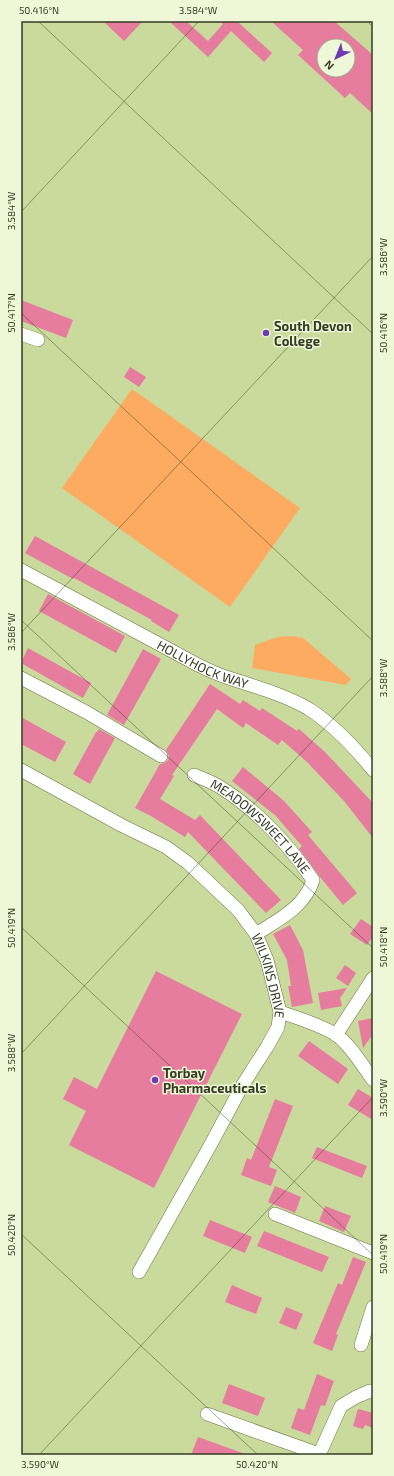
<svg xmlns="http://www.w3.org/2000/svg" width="394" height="1476" font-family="'Exo 2',sans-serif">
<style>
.green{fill:#fdab61}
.building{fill:#e67c9e;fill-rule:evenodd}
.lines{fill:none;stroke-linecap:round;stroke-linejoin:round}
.minor-casing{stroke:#67753b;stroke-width:14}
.minor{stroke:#fff;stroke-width:13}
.ticks{fill:none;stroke:#363c23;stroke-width:1;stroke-opacity:0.45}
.poi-dot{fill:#703ab1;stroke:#eef7d8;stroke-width:1.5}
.labels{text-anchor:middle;stroke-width:3;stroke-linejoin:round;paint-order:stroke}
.poi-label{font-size:13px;font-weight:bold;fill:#363c23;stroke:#eef7d8;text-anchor:start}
.street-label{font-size:13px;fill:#363c23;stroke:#eef7d8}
.neatline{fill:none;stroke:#363c23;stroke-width:1.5}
.ticks-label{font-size:10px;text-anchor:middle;fill:#363c23}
</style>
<rect width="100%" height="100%" fill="#c9da9c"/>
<path class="green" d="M132 389 300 508 230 607 62 488Z
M293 636 303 638 351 679 346 685 252 668 255 645 278 637Z"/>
<path class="building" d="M103 21H143L124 41Z
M169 21H186L208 41 223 24 220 21H241L239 23 272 53 264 62 231 31 208 57Z
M271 21H334L373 55V114L350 93 345 98 298 55 303 50ZM324 46H348V70H324Z
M21 300 73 320 66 338 21 321Z
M130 367 146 377 139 387 124 377Z
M35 536 179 615 169 632 151 621 152 620 117 601 74 578 73 579 25 553Z
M48 594 125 636 116 653 39 611Z
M28 648 91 683 83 698 21 663Z
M143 649 161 659 124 725 107 715Z
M210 684 240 704 243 700 260 711 262 708 297 731 299 729 325 752 373 803V838L344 801 307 762 282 740 278 745 246 723 243 728 217 709 172 775 174 776 160 799 195 820 200 815 281 900 266 913 188 832 185 837 151 816 135 808 160 764 165 763 168 760 169 756 166 750Z
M21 717 66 742 55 762 21 744Z
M99 729 115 738 90 784 73 774 96 732H97Z
M243 767 284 801 312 832 308 835 357 893 343 905 320 877 299 849 302 846 287 829 276 816 232 781Z
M361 919 373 927V936L367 945 350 934Z
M290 925 303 950 313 1003 292 1007 288 986H291L287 960 273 934Z
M345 965 356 973 348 986 336 978Z
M156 971 242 1014 154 1188 69 1145 86 1111 63 1099 74 1077 97 1089Z
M347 988 340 998 342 1006 321 1010 318 993Z
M373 1018V1034L363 1048 358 1021Z
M309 1041 348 1069 338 1084 298 1056Z
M358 1089 373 1098V1120L348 1105Z
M275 1099 293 1106 269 1167 277 1170 271 1186 241 1175 247 1158 251 1160Z
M317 1147 367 1166 362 1178 312 1158Z
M275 1186 301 1197 295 1213 268 1202Z
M325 1206 351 1216 344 1232 319 1221Z
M210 1220 252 1237 245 1253 203 1236Z
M264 1231 329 1257 322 1272 257 1246Z
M353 1257 366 1262 336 1334 338 1335 332 1351 313 1343 338 1283 342 1285Z
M232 1285 262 1298 256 1314 225 1302Z
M286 1307 303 1314 296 1330 279 1323Z
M317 1374 334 1381 325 1406 321 1405 310 1435 291 1428 298 1408 304 1410Z
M229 1384 265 1398 258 1416 222 1403Z
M358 1409 373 1413V1428L365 1425 363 1429 353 1426Z
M198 1437 245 1454V1455H191Z"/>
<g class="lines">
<defs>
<g id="minor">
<path d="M21 334 38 340"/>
<path id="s1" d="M21 570 198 665C208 670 219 675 229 678 256 687 285 695 309 709 332 724 356 749 373 770"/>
<path d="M21 678 86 712 161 756"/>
<path id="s2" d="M21 770 121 825 166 847 188 863 238 910 256 934 267 960 280 1012 278 1027 267 1047 242 1086 211 1144 139 1272"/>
<path id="s3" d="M194 775C203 779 212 782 220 787 257 810 288 844 313 880 305 907 278 920 256 934"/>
<path d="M280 1012C298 1018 318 1024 335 1034 349 1043 363 1066 373 1080"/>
<path d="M336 1035 373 978"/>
<path d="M275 1214 373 1253"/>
<path d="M361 1345 373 1307"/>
<path d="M207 1414 319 1454"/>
<path d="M319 1455 341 1406 356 1397 370 1391 373 1392"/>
</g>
</defs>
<use href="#minor" class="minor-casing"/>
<use href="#minor" class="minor"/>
</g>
<path class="ticks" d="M38 21 373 334M367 21 373 27M21 212 199 21M21 313 373 641M21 620 373 948M21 633 373 256M21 927 373 1255M21 1054 373 676M21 1234 258 1455M39 1455 373 1097"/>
<g class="poi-dot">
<circle cx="266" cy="333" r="4"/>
<circle cx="155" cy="1080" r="4"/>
</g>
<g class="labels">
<g class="poi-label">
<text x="274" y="331">South Devon<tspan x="274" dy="15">College</tspan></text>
<text x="163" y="1078">Torbay<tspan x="163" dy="15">Pharmaceuticals</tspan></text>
</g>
<g class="street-label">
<text dy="5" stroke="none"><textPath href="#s1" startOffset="205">HOLLYHOCK WAY</textPath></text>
<text dy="5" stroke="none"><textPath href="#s3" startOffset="85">MEADOWSWEET LANE</textPath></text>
<text dy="5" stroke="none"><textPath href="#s2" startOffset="334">WILKINS DRIVE</textPath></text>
</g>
</g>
<rect width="394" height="1476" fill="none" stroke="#eef7d8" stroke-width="44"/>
<g transform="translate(336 58) rotate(223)"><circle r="19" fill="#eef7d8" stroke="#a4ac90"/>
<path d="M0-3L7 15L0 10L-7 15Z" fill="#703ab1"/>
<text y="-6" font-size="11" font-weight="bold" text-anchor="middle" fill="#363c23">N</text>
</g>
<rect x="22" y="22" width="350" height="1432" class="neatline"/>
<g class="ticks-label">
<text x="39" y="14">50.416°N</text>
<text x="198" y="14">3.584°W</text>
<text transform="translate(11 211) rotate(-90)" y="4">3.584°W</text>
<text transform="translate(383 257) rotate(-90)" y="4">3.586°W</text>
<text transform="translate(11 313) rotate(-90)" y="4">50.417°N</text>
<text transform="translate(383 333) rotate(-90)" y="4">50.416°N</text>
<text transform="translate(11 632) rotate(-90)" y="4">3.586°W</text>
<text transform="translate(383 678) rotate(-90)" y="4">3.588°W</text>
<text transform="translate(11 928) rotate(-90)" y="4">50.419°N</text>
<text transform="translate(383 947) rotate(-90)" y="4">50.418°N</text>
<text transform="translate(11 1053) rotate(-90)" y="4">3.588°W</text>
<text transform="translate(383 1098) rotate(-90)" y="4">3.590°W</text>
<text transform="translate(11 1235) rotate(-90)" y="4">50.420°N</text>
<text transform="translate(383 1254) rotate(-90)" y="4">50.419°N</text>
<text x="40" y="1468">3.590°W</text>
<text x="257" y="1468">50.420°N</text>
</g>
</svg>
